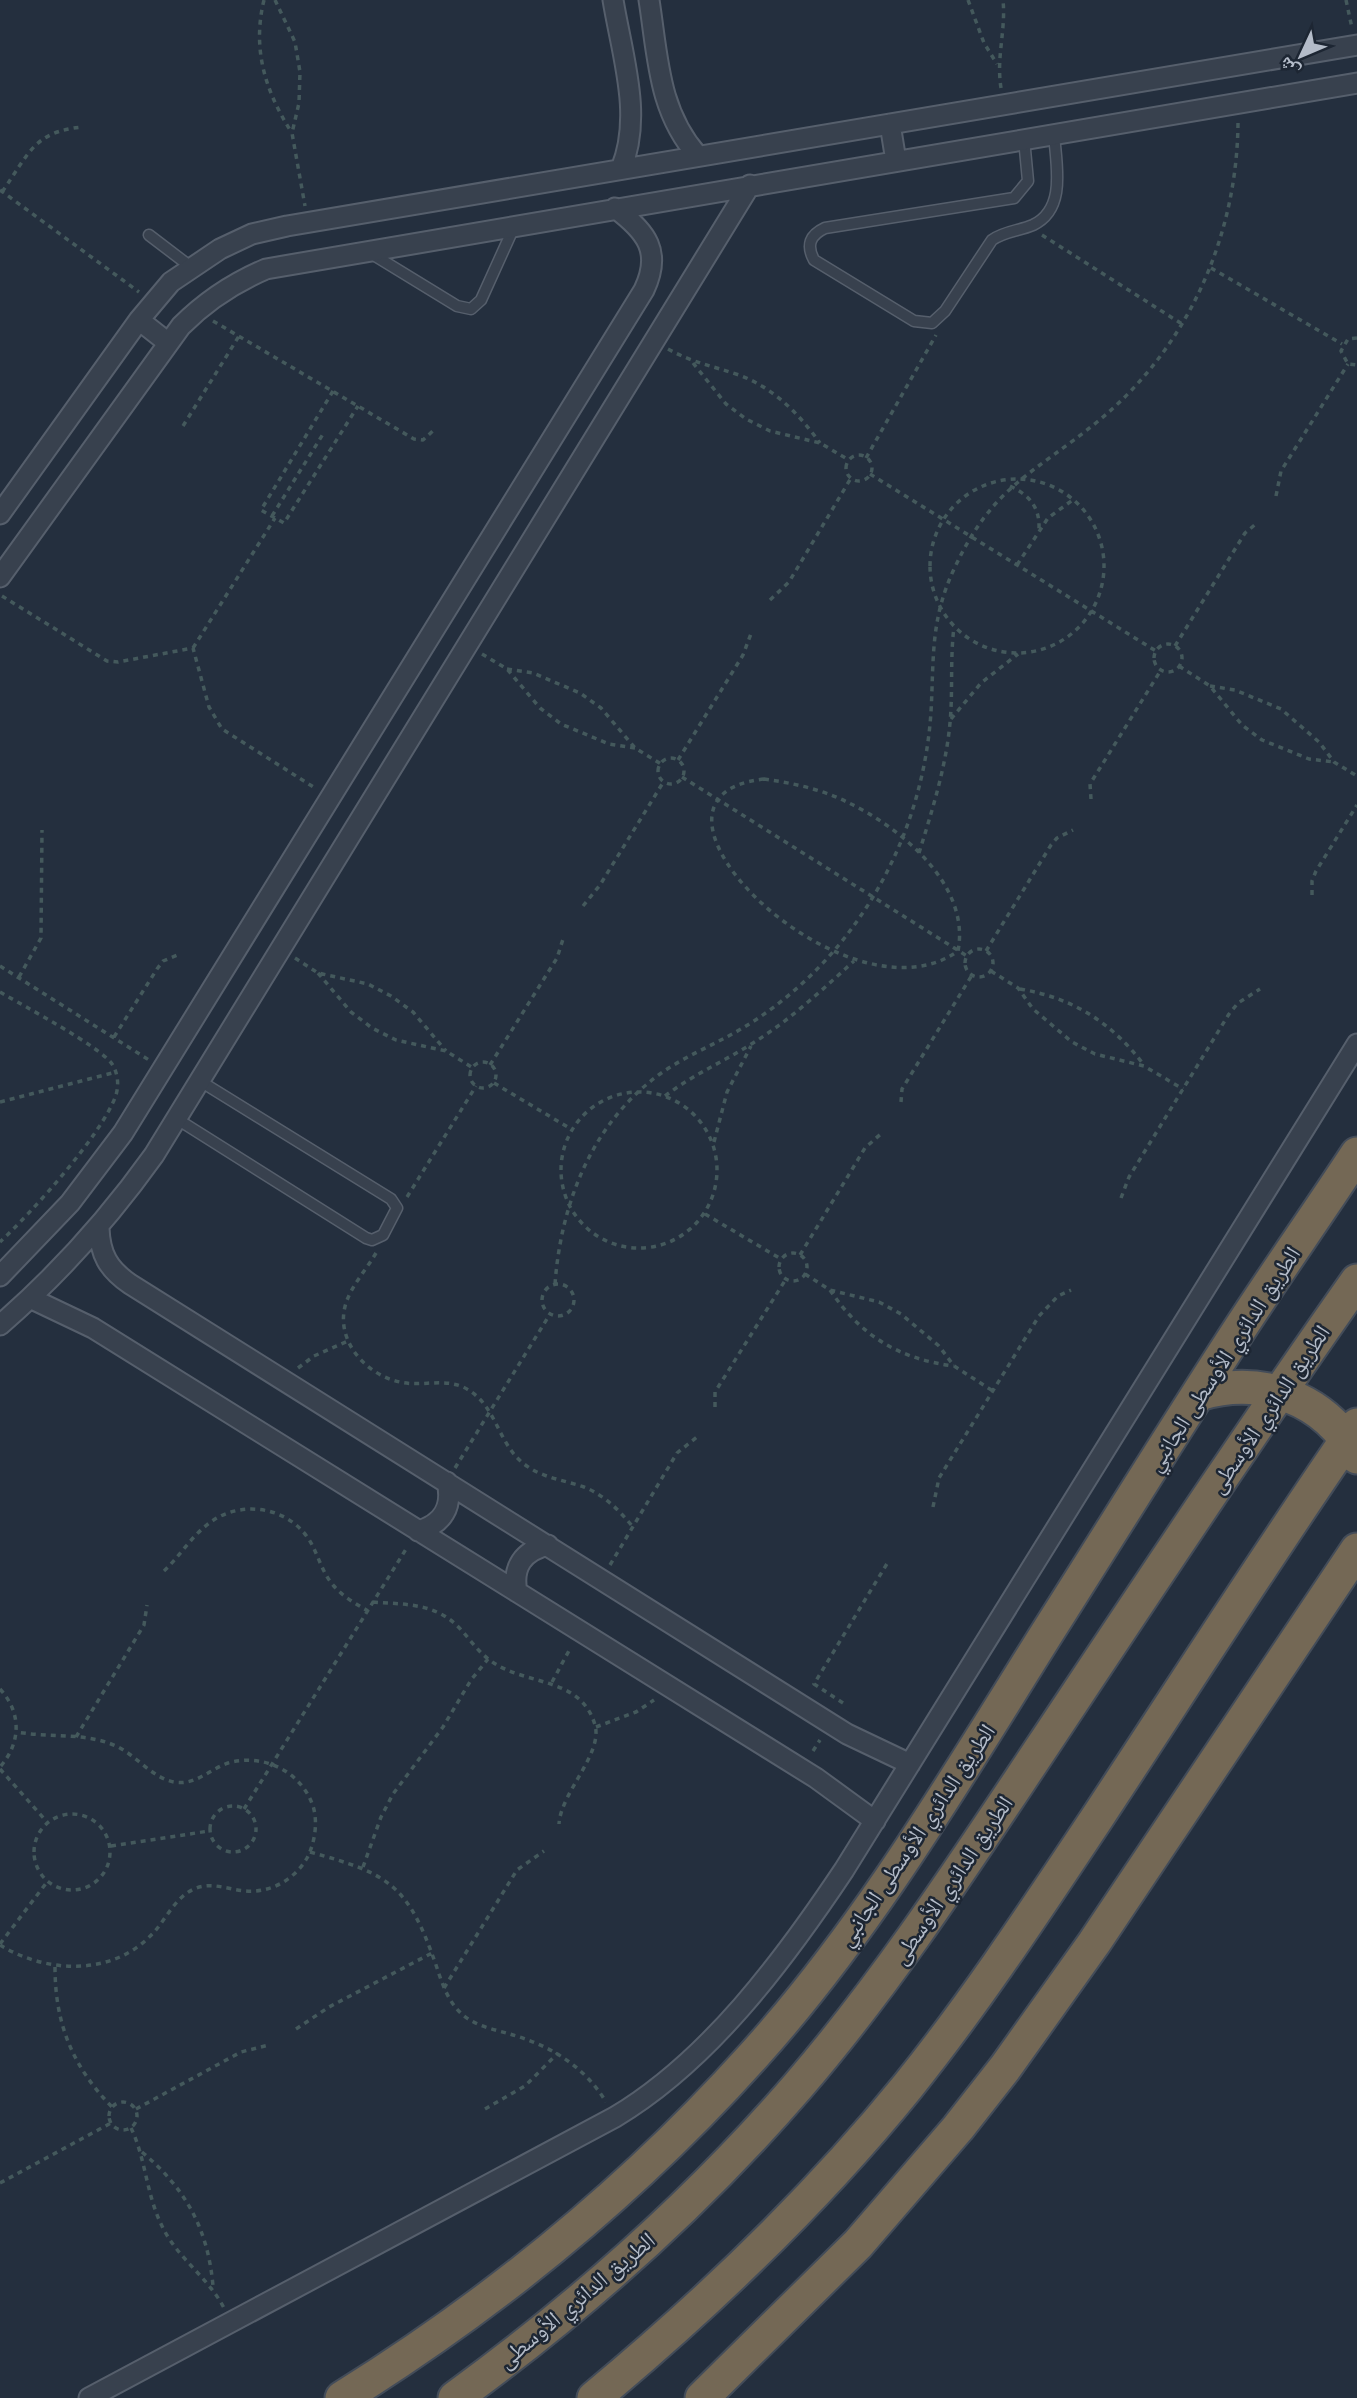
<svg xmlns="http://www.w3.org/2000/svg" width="1357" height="2398" font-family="'Exo 2','Noto Naskh Arabic',sans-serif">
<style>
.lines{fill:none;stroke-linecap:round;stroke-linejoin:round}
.lane-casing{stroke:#565f6c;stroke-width:13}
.street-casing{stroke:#565f6c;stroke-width:23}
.highway-casing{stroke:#434c59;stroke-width:37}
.path{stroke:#44595c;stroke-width:3.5;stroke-dasharray:5 5;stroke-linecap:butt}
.lane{stroke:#38414e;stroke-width:10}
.street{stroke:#38414e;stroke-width:19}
.highway{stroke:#746855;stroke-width:33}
.labels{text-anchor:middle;stroke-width:5;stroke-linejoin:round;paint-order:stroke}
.street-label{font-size:23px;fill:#b4bcc9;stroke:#1d2633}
</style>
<rect width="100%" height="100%" fill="#242f3e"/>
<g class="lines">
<defs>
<path id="lane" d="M1024 139 1028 181 1014 198 825 228C810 235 806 245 814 260L914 321 932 323 945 311 992 240C1005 231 1019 231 1033 225 1067 209 1056 164 1054 134
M149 235 191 267
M372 254 457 306 471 309 481 300 514 227
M177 1119 366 1238 372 1240 383 1235 397 1208 391 1199 200 1081"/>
<path id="street" d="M613 0C622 55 643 116 621 169
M649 0C658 57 658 111 698 156
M890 124 896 161
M139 320 167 342
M0 514 139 320 171 282 220 249 252 234 287 226 1357 45
M0 577 181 326C207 300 233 283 266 269L1357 83
M99 1228C100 1254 108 1269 130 1284L847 1734 910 1764
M0 1276 70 1203 123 1133 644 290C662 252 647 232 615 208
M30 1298 93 1328 816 1778 875 1821
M0 1325C59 1274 109 1218 154 1155L750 185
M418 1531C443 1524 453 1507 447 1482
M517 1592C512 1567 523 1551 548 1545
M89 2398 615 2117C709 2061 784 1960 844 1870L1357 1044"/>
<path id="highway" d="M1199 1394C1261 1375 1326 1398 1357 1457
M342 2398C495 2303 634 2189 754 2055 869 1927 956 1778 1047 1633 1108 1537 1168 1440 1230 1344 1271 1280 1315 1218 1357 1154
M455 2398C580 2307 697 2203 798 2086 890 1979 966 1861 1044 1744 1147 1589 1250 1433 1357 1281
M594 2398C708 2303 815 2201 908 2086 976 2001 1035 1911 1095 1821 1182 1689 1267 1555 1357 1425
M702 2398 858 2244 958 2128 1005 2068 1094 1943 1357 1550"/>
</defs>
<use href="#lane" class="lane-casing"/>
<use href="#street" class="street-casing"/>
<use href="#highway" class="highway-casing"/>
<path class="path" d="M264 0C252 49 265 91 292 133
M275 0 295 42 300 72 299 103 292 133 305 206
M968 0 984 43 997 64
M1346 0 1352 28
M1001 88C996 57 1006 31 1003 0
M0 190 139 292
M2 192C29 154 33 132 82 127
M1042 235 1182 324
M1211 268 1342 344
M213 321 414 439 423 440 436 428
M1357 338 1348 339 1341 351 1348 364 1357 365
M668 349C693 363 713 366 739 375 774 388 799 414 820 443
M693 363 726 404 746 419 770 431 820 443 849 460
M333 391 261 510 284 523 358 406
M183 426 239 336
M846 468a13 13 0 1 1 26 0a13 13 0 1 1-26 0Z
M866 458 936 335
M870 474 1156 651
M930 566a87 87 0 1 1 174 0a87 87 0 1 1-174 0Z
M1010 486C1029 495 1040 507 1039 529
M1276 496 1281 471 1348 364
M272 516 323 434
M1017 565 1048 518 1074 499
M2 596 107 661 118 662 193 648 209 707 222 729 315 788
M770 600 789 582 851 478
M1154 658a14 14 0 1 1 28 0a14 14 0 1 1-28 0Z
M1175 646 1245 533 1257 523
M193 648 275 518
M482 654 507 669 540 708 561 724 609 744 635 748
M1179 666 1210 686 1242 725 1262 740 1309 759 1334 762
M507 669 533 673 580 693 601 708 635 748 661 764
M1210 686 1235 690 1281 709 1319 742 1334 762 1357 776
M951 719 981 683 1018 654
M658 771a13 13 0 1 1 26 0a13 13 0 1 1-26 0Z
M678 760 743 655 752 631
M682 777 967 956
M764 779C792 783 821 789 847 802 900 827 971 885 958 951 846 1031 606 796 764 779Z
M1091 799 1090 784 1161 670
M919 853C932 811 946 767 950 723 953 691 950 659 954 627
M1312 895V881L1316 871 1357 805
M583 906 600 885 664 781
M965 963a14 14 0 1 1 28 0a14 14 0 1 1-28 0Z
M986 951 1051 845 1057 838 1073 830
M295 958 318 973 368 984 391 996 413 1012 446 1051
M0 966 149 1060
M991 971 1018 988 1033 1009 1072 1042 1095 1054 1144 1066 1183 1089
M318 973 351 1012 372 1028 396 1040 446 1051 473 1068
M19 977 41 938 42 830
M1020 989C1073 998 1111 1022 1144 1065
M0 992C22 1005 101 1047 112 1064 118 1073 119 1085 116 1095 102 1135 32 1212 0 1242
M114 1037 157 969 163 961 180 954
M470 1075a13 13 0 1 1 26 0a13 13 0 1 1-26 0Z
M490 1065 557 958 564 936
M494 1083 571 1129
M561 1170a78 78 0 1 1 156 0a78 78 0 1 1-156 0Z
M665 1096C694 1074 723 1062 753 1043 790 1020 822 990 854 961
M0 1102 116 1072
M901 1102 902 1089 972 975
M714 1142 727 1092 751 1046
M407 1197 476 1086
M1121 1198 1129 1177 1229 1014 1238 1003 1260 989
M705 1214 781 1259
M376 1253C366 1270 352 1285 346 1303 334 1340 366 1375 400 1382 421 1387 442 1378 463 1387 497 1403 496 1442 524 1464 542 1478 564 1480 584 1487 604 1495 619 1510 633 1527
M779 1267a14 14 0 1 1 28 0a14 14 0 1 1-28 0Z
M800 1255 865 1148 883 1132
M805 1274 830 1290 879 1302 901 1314 939 1346 954 1366 993 1391
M555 1284C561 1203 592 1123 660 1074 685 1056 714 1045 741 1029 785 1003 825 966 855 924 900 862 926 788 931 712 934 658 930 619 955 567 993 486 1033 474 1097 422 1187 349 1237 238 1238 123
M542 1300a16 16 0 1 1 32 0a16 16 0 1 1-32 0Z
M830 1290C861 1336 899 1359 954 1366
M298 1368 314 1356 348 1341
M715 1407V1392L786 1279
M455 1468 550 1314
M933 1507 939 1478 1039 1316 1058 1296 1071 1290
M610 1565 677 1453 697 1437
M164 1571C179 1557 191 1537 208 1524 238 1500 285 1505 308 1538 318 1553 321 1571 333 1585 342 1596 356 1604 368 1611
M373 1602C396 1604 420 1603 441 1614 463 1625 472 1648 491 1661 525 1686 581 1676 595 1725 603 1754 561 1792 559 1824
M552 1682 571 1647
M0 1689C22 1713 21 1743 0 1767
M843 1703 814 1684 888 1562
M596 1727 636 1712 654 1700
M76 1737 144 1625 147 1605
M813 1751 820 1740
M0 1769 47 1822
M210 1829a23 23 0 1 1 46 0a23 23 0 1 1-46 0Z
M244 1809 408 1546
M34 1852a38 38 0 1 1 76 0a38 38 0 1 1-76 0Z
M111 1846 209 1831
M310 1852C390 1874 408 1885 436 1965 442 1983 448 2003 464 2016 478 2027 497 2030 513 2035 551 2046 585 2067 606 2102
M363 1867 381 1817 393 1794 443 1727 471 1680 488 1659
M0 1944 47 1882
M0 1945C47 1974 115 1977 155 1931 167 1917 176 1897 194 1889 212 1881 228 1890 246 1891 271 1893 295 1879 307 1858 315 1843 318 1822 313 1806 301 1771 263 1753 228 1763 210 1769 195 1786 174 1782 152 1778 136 1755 116 1746 85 1732 50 1738 17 1732
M55 1967C55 2023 72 2066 112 2107
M444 1988 517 1870 544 1851
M296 2029 329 2007 432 1953
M109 2116a14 14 0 1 1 28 0a14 14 0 1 1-28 0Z
M136 2109 241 2052 269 2045
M485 2109 525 2086 558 2053
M131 2128C146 2159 146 2194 162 2226 177 2258 208 2277 224 2308
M142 2152C186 2189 208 2229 213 2286
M0 2183 111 2123"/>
<use href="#lane" class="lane"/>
<use href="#street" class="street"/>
<use href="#highway" class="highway"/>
</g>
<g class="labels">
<g class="street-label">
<text transform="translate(1223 1359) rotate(-57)" y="8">الطريق الدائري الأوسطى الجانبي</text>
<text transform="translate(1269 1409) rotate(-56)" y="8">الطريق الدائري الأوسطى</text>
<text transform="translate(916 1835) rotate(-56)" y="8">الطريق الدائري الأوسطى الجانبي</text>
<text transform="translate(952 1880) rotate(-56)" y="8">الطريق الدائري الأوسطى</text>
<text transform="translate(576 2300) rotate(-40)" y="8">الطريق الدائري الأوسطى</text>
</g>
</g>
<g transform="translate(1301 56) rotate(226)" stroke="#1d2633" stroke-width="5" paint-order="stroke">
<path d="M0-5L12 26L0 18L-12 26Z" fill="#b4bcc9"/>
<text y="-10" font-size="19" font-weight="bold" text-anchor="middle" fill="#b4bcc9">ش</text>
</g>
</svg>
